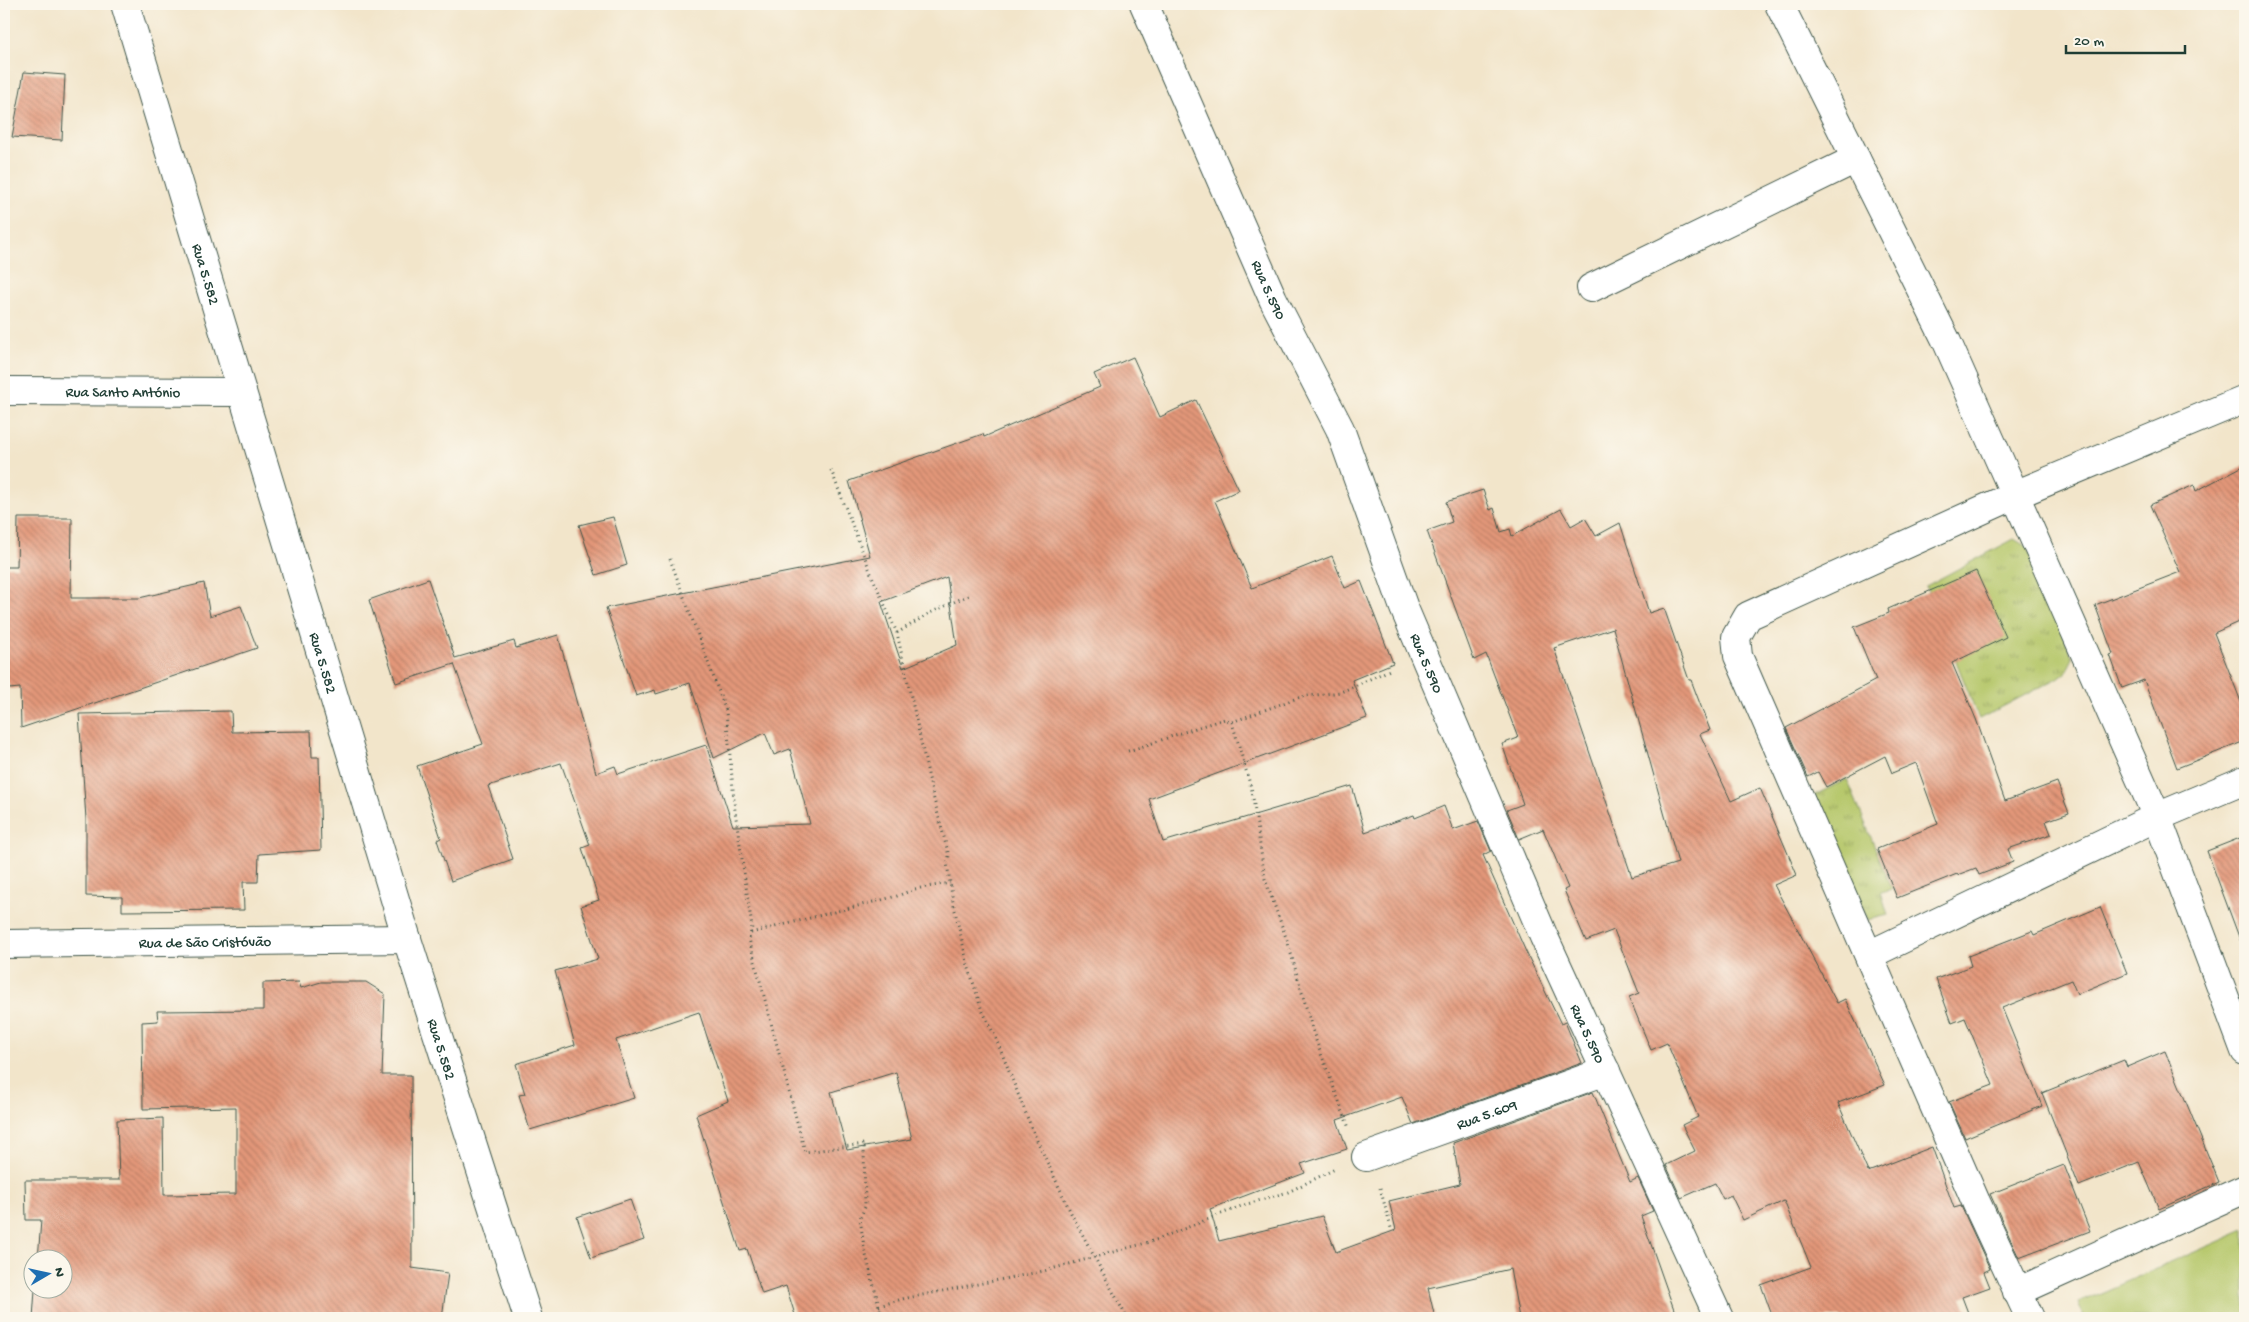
<svg xmlns="http://www.w3.org/2000/svg" width="2249" height="1322" font-family="'Gochi Hand',sans-serif">
<style>
.grass{fill:url(#grass-tufts);stroke:#6a824f}
.pitch{fill:#b6c76a;stroke:#6a824f}
.building{fill:url(#building-back-hatch);fill-rule:evenodd}
.lines{fill:none;stroke-linecap:round;stroke-linejoin:round}
.minor-casing{stroke:#3f564a;stroke-width:30}
.path{stroke:#3f564a;stroke-width:3;stroke-dasharray:1 4;stroke-linecap:butt}
.minor{stroke:#fff;stroke-width:28}
.labels{text-anchor:middle;stroke-width:4;stroke-linejoin:round;paint-order:stroke}
.street-label{font-size:15px;fill:#1f3d34;stroke:#fbf7ec}
</style>
<defs>
<pattern id="grass-tufts" width="24" height="20" patternUnits="userSpaceOnUse" patternTransform="scale(1.25)"><rect width="24" height="20" fill="#b6c76a"/><path d="M3 7l-1-3M5 7V3M7 7l1-3M15 17l-1-3M17 17v-4M19 17l1-3" fill="none" stroke="#93a358"/></pattern>
<pattern id="building-back-hatch" width="6" height="6" patternUnits="userSpaceOnUse" patternTransform="scale(1.25)"><rect width="6" height="6" fill="#e39779"/><path d="M-1 5l2 2M0 0l6 6M5-1l2 2" fill="none" stroke="#b77c64"/></pattern>
</defs>
<rect width="100%" height="100%" fill="#fbf7ec"/>
<filter id="ink" filterUnits="userSpaceOnUse"><feTurbulence type="fractalNoise" baseFrequency=".02" numOctaves="2"/><feDisplacementMap in="SourceGraphic" scale="10" xChannelSelector="R" yChannelSelector="G"/><feConvolveMatrix kernelMatrix="1 2 1 2 8 2 1 2 1" color-interpolation-filters="sRGB"/></filter>
<filter id="wash" filterUnits="userSpaceOnUse"><feTurbulence type="fractalNoise" baseFrequency=".0096" numOctaves="4" result="noise"/><feDisplacementMap in="SourceGraphic" scale="20" xChannelSelector="R" yChannelSelector="G"/><feGaussianBlur stdDeviation="1.12" result="paint"/><feColorMatrix in="noise" values="0 0 0 0 0 0 0 0 0 0 0 0 0 0 0 0 0 1.4 0 .05"/><feComposite in="paint" operator="in"/></filter>
<g filter="url(#wash)">
<rect width="100%" height="100%" fill="#f2e5ca"/>
<path class="grass" d="M2014 539 2027 547 2073 658 2066 672 2058 678 1979 719 1926 586Z
M1847 779 1892 889 1881 892 1888 915 1868 920 1809 798Z"/>
<path class="pitch" d="M2245 1230V1318H2084L2078 1303Z"/>
<g id="blocks">
<path class="building" d="M24 72 65 75 62 140 12 137Z
M1133 357 1160 417 1196 400 1239 490 1215 501 1252 588 1332 556 1345 588 1361 581 1393 663 1352 680 1367 718 1149 799 1163 842 1352 786 1365 832 1414 815 1415 818 1444 806 1453 830 1478 821 1491 851 1483 855 1526 952 1561 1024 1565 1022 1582 1063 1413 1124 1402 1097 1337 1120 1347 1149 1301 1164 1305 1173 1210 1209 1219 1241 1322 1216 1336 1252 1396 1230 1389 1201 1460 1184 1453 1143 1593 1092 1630 1182 1638 1178 1653 1211 1641 1216 1677 1318H1519L1510 1269 1428 1288 1435 1318H796L786 1286 762 1294 747 1249 740 1251 696 1115 728 1101 699 1012 616 1040 634 1098 530 1130 519 1095 525 1094 516 1064 575 1045 555 971 598 959 581 906 599 900 582 848 590 845 561 763 488 786 513 859 451 881 437 840 441 838 417 766 483 744 454 664 396 683 369 600 428 579 455 658 514 641 516 648 558 635 596 773 615 766 618 774 706 745 733 826 810 824 790 749 774 755 765 733 714 758 690 683 656 694 655 690 636 696 606 608 870 556 849 481 983 434 984 437 1100 387 1094 374ZM947 577 957 645 903 668 881 602ZM896 1072 912 1139 847 1150 831 1092Z
M2245 465V619L2214 633 2245 712V741L2177 768 2144 680 2122 688 2110 655 2113 654 2095 605 2180 572 2150 505 2194 485 2196 491Z
M1483 490 1490 510 1494 508 1501 532 1510 529 1512 536 1561 509 1571 526 1585 518 1596 536 1620 523 1649 613 1664 608 1689 680H1691L1710 730 1700 734 1731 801 1760 788 1797 875 1774 885 1837 1003 1845 999 1885 1085 1838 1103 1868 1172 1932 1147 1954 1208 1961 1206 1990 1269 1984 1272 1990 1287 1962 1297 1970 1318H1773L1761 1285 1811 1267 1784 1201 1743 1220 1731 1195 1723 1199 1715 1183 1681 1198 1666 1165 1695 1151 1682 1125 1698 1117 1667 1043 1651 1050 1629 997 1639 993 1614 930 1586 941 1564 890 1568 888 1543 829 1519 839 1507 810 1523 804 1502 744 1518 738 1486 654 1474 660 1427 531 1452 522 1446 502ZM1613 628 1678 863 1632 877 1554 648Z
M613 517 627 565 596 575 579 525Z
M18 518H72L71 598H139L204 583 210 616 241 606 257 648 21 728 20 688 9 689V683H4V567H17Z
M1976 571 2006 637 1952 663 1976 719 2005 801 2057 782 2069 813 2046 821 2051 834 2008 849 2013 862 1979 875 1976 868 1957 875V874L1897 898 1877 849 1938 824 1916 763 1892 773 1885 756 1826 787 1818 772 1808 777 1786 728 1876 680 1854 627 1889 613 1888 609Z
M231 711 232 732 311 731 312 757H319L321 850 259 854 258 882H243L244 910 122 911V897L86 896V819L79 714Z
M2245 836V944L2242 945 2207 851Z
M2100 907 2127 973 2077 994 2071 980 2002 1008 2042 1106 1965 1138 1949 1102 1993 1085 1965 1018 1952 1023 1936 979 1971 966 1968 956 2032 931 2034 935Z
M299 982 301 988 321 982H366L385 994 382 1075H411L412 1268 448 1273 442 1318H33L35 1290H62V1260H38L41 1220H26L25 1180H119L117 1120 163 1118 164 1195 236 1194V1107L143 1109 142 1022 158 1021 157 1011 263 1010V983Z
M2165 1051 2219 1182 2159 1209 2139 1162 2079 1186 2042 1093 2124 1060 2127 1067Z
M2064 1165 2090 1231 2019 1258 1990 1194Z
M630 1199 644 1240 591 1258 577 1217Z"/>
</g>
</g>
<g filter="url(#ink)">
<use href="#blocks" fill-opacity="0" stroke="#3f564a" stroke-width="1"/>
<g class="lines">
<defs>
<g id="minor">
<path id="s1" d="M125 4 407 939 528 1318"/>
<path id="s2" d="M1144 4 1273 299 1340 429 1404 608 1544 937 1719 1318"/>
<path d="M1779 4 1947 342 2015 495 2157 817 2245 1051"/>
<path d="M1591 288 1856 159"/>
<path id="s3" d="M4 391 242 392"/>
<path id="s4" d="M4 944 407 939"/>
<path d="M1869 955 2157 817 2245 780"/>
<path id="s5" d="M1366 1157 1606 1071"/>
<path d="M2017 1292 2245 1189"/>
<path d="M2030 1318 1976 1202 1738 656 1736 637 1748 616 2015 495 2245 399"/>
</g>
</defs>
<use href="#minor" class="minor-casing"/>
<path class="path" d="M831 470 872 576 897 633 932 792 949 856 947 863 953 902 967 962 981 1008 995 1036 1034 1134 1072 1215 1127 1318
M670 559 726 711 735 811 752 927 749 939 805 1152 864 1144 865 1207 860 1218 864 1247 882 1318
M897 633 930 613 969 595
M1232 722 1252 791 1265 879 1288 943 1314 1035 1349 1128
M1128 751C1161 741 1192 728 1225 719L1232 722 1300 697 1341 692 1392 669
M751 933 897 896 915 889 950 883
M1380 1188 1391 1228
M879 1306 902 1299 1044 1271 1153 1241 1244 1205 1288 1192 1335 1169"/>
<use href="#minor" class="minor"/>
</g>
</g>
<g class="labels">
<g class="street-label">
<text dy="5" stroke="none"><textPath href="#s1" startOffset="282">Rua 5.582</textPath></text>
<text dy="5" stroke="none"><textPath href="#s2" startOffset="312">Rua 5.590</textPath></text>
<text dy="5" stroke="none"><textPath href="#s3" startOffset="119">Rua Santo António</textPath></text>
<text dy="5" stroke="none"><textPath href="#s1" startOffset="688">Rua 5.582</textPath></text>
<text dy="5" stroke="none"><textPath href="#s2" startOffset="718">Rua 5.590</textPath></text>
<text dy="5" stroke="none"><textPath href="#s4" startOffset="201">Rua de São Cristóvão</textPath></text>
<text dy="5" stroke="none"><textPath href="#s2" startOffset="1122">Rua 5.590</textPath></text>
<text dy="5" stroke="none"><textPath href="#s1" startOffset="1092">Rua 5.582</textPath></text>
<text dy="5" stroke="none"><textPath href="#s5" startOffset="128">Rua 5.609</textPath></text>
</g>
</g>
<rect width="2249" height="1322" fill="none" stroke="#fbf7ec" stroke-width="20"/>
<g transform="translate(48 1274) rotate(81)"><circle r="24" fill="#fbf7ec" stroke="#a3ada2"/>
<path d="M0-4L9 19L0 12L-9 19Z" fill="#1f6fb2"/>
<text y="-8" font-size="14" font-weight="bold" text-anchor="middle" fill="#1f3d34">N</text>
</g>
<path d="M2066 45v8h119v-8" fill="none" stroke="#1f3d34" stroke-width="2.5"/>
<text x="2074" y="45" font-size="15" fill="#1f3d34" stroke="#fbf7ec" stroke-width="4" paint-order="stroke">20 m</text>
</svg>
